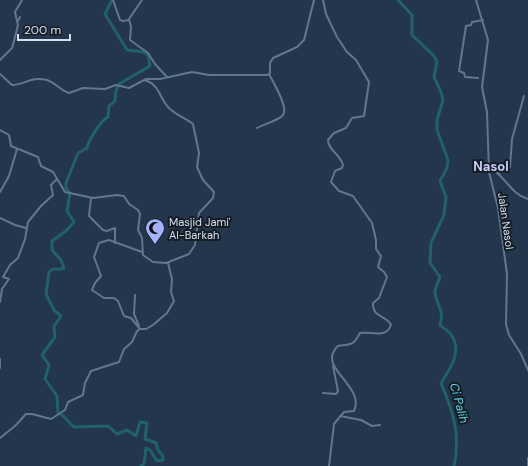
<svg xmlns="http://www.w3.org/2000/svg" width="528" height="466" font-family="'DM Sans',sans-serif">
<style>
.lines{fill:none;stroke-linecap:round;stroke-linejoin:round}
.river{stroke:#216168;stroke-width:3}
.street{stroke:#61778e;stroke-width:2}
.labels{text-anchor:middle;stroke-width:4;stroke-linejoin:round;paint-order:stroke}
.street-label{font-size:11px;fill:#d4e0ed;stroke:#141d26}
.poi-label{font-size:11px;fill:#d4e0ed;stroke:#141d26;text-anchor:start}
.water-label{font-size:12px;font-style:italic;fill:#5cd8e6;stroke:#141d26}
.quarter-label{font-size:13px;font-weight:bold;fill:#c7cffa;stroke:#141d26}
</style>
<rect width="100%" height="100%" fill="#23364b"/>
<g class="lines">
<path class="river" d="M112 0 105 14 127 50 143 52 148 55 150 66 119 84 116 91 115 101 109 106 108 117C102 119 88 141 87 148L78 153 66 183V188L70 193 67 211 74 222 66 231 52 241V250L61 260 64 268 61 269H53L49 272 46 294 54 310 61 316 54 326 55 337 42 355 49 365 45 379 57 396 58 413 63 416 74 427 108 426 117 434 127 430 136 436 140 422 147 423 145 439 156 443 158 450 163 456V460L157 461 150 450 146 448 144 464 141 466
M398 0 412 15V35L433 55 437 61 434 77 441 92 443 100 437 120V130L448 160 447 168 440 181 446 197 444 215 431 243 430 263 440 277C438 282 435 288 435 293 436 306 445 308 440 325 443 328 450 332 452 336 462 352 450 369 441 383 453 411 461 436 454 466"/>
<path class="street" d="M113 0 120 20 123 21 129 20
M142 0 129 19 131 27 130 40 148 53 155 64 167 77
M323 0 326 14 337 37 347 52 356 60 369 82 364 116 352 118 346 128 334 133 328 140C328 150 340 154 343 165L342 168 335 171 331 182 339 191 353 196 372 223 376 240V249L381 256 378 267 384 272 387 277 379 298 373 303C372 318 387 315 391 325 386 339 371 331 360 333 353 346 352 344 338 346 315 367 366 386 354 411L344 412 334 424 329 466
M476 0 488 40 482 87 487 112 489 172 498 208 507 274 506 324 509 335 521 354 528 370
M18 21 20 17
M0 60 12 48 14 41 18 25 15 12 22 0
M0 74 12 85C24 85 31 76 47 80 56 83 61 91 69 93L83 88 105 89 116 85 129 88 146 79H160L192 72 209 75H267L270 73V63L273 58 297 47 304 40 314 0
M478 78 465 77 464 73 459 71 466 26 471 25 472 22 483 20
M257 128C264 124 278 121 283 115 289 108 273 82 269 74
M0 130 9 135 11 146 38 157 41 166 53 172 65 192 93 198 117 195 124 196 129 204 138 210 140 214 138 230 142 238 143 255 153 262 166 263 189 254 195 245 199 213 213 198 214 192 203 180 197 167 199 153 193 124C185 118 176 115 169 108 159 98 160 84 144 80
M489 167C505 175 510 194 528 199
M499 173 510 167 512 139 524 96
M0 192 9 176 17 149
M91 198 89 216 103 230 107 231 115 228V243
M0 218 15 225 26 228
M135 295 134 314 139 326
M0 302 2 289 9 279 3 277 10 265 18 258 25 239 28 222 41 206 53 195 51 185 57 179
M140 329 131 318 124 316 118 301 114 298H104L92 290 95 283 101 276 94 257 99 243 109 240 142 252
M0 359V368
M323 393 336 394 338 391 333 366
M340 416 361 420 372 426 380 425
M0 438 15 426 26 414H32L51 419 65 410 68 402 83 395 85 383 91 371 119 362 124 349 132 342 137 331 140 329H146L153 325 167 313 174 301 171 292 172 279 168 263
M528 466V458"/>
</g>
<defs>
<symbol id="mosque-pin" viewBox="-11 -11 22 30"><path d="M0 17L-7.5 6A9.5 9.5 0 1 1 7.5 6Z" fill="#a5b1fc" stroke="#141d26"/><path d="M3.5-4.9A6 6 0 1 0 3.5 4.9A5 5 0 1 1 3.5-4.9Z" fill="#111"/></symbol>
</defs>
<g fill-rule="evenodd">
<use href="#mosque-pin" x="144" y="217" width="22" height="30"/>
</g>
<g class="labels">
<g class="street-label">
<text transform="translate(506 221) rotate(82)" y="4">Jalan Nasol</text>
</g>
<g class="poi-label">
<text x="169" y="226">Masjid Jami'<tspan x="169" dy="13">Al-Barkah</tspan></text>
</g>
<g class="water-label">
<text transform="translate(459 403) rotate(75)" y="4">Ci Palih</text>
</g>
<g class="quarter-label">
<text x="491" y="171">Nasol</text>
</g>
</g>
<path d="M18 34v6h52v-6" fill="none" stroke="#d4e0ed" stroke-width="2"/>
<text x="24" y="34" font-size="12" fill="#d4e0ed" stroke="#141d26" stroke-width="3" paint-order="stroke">200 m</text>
</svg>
